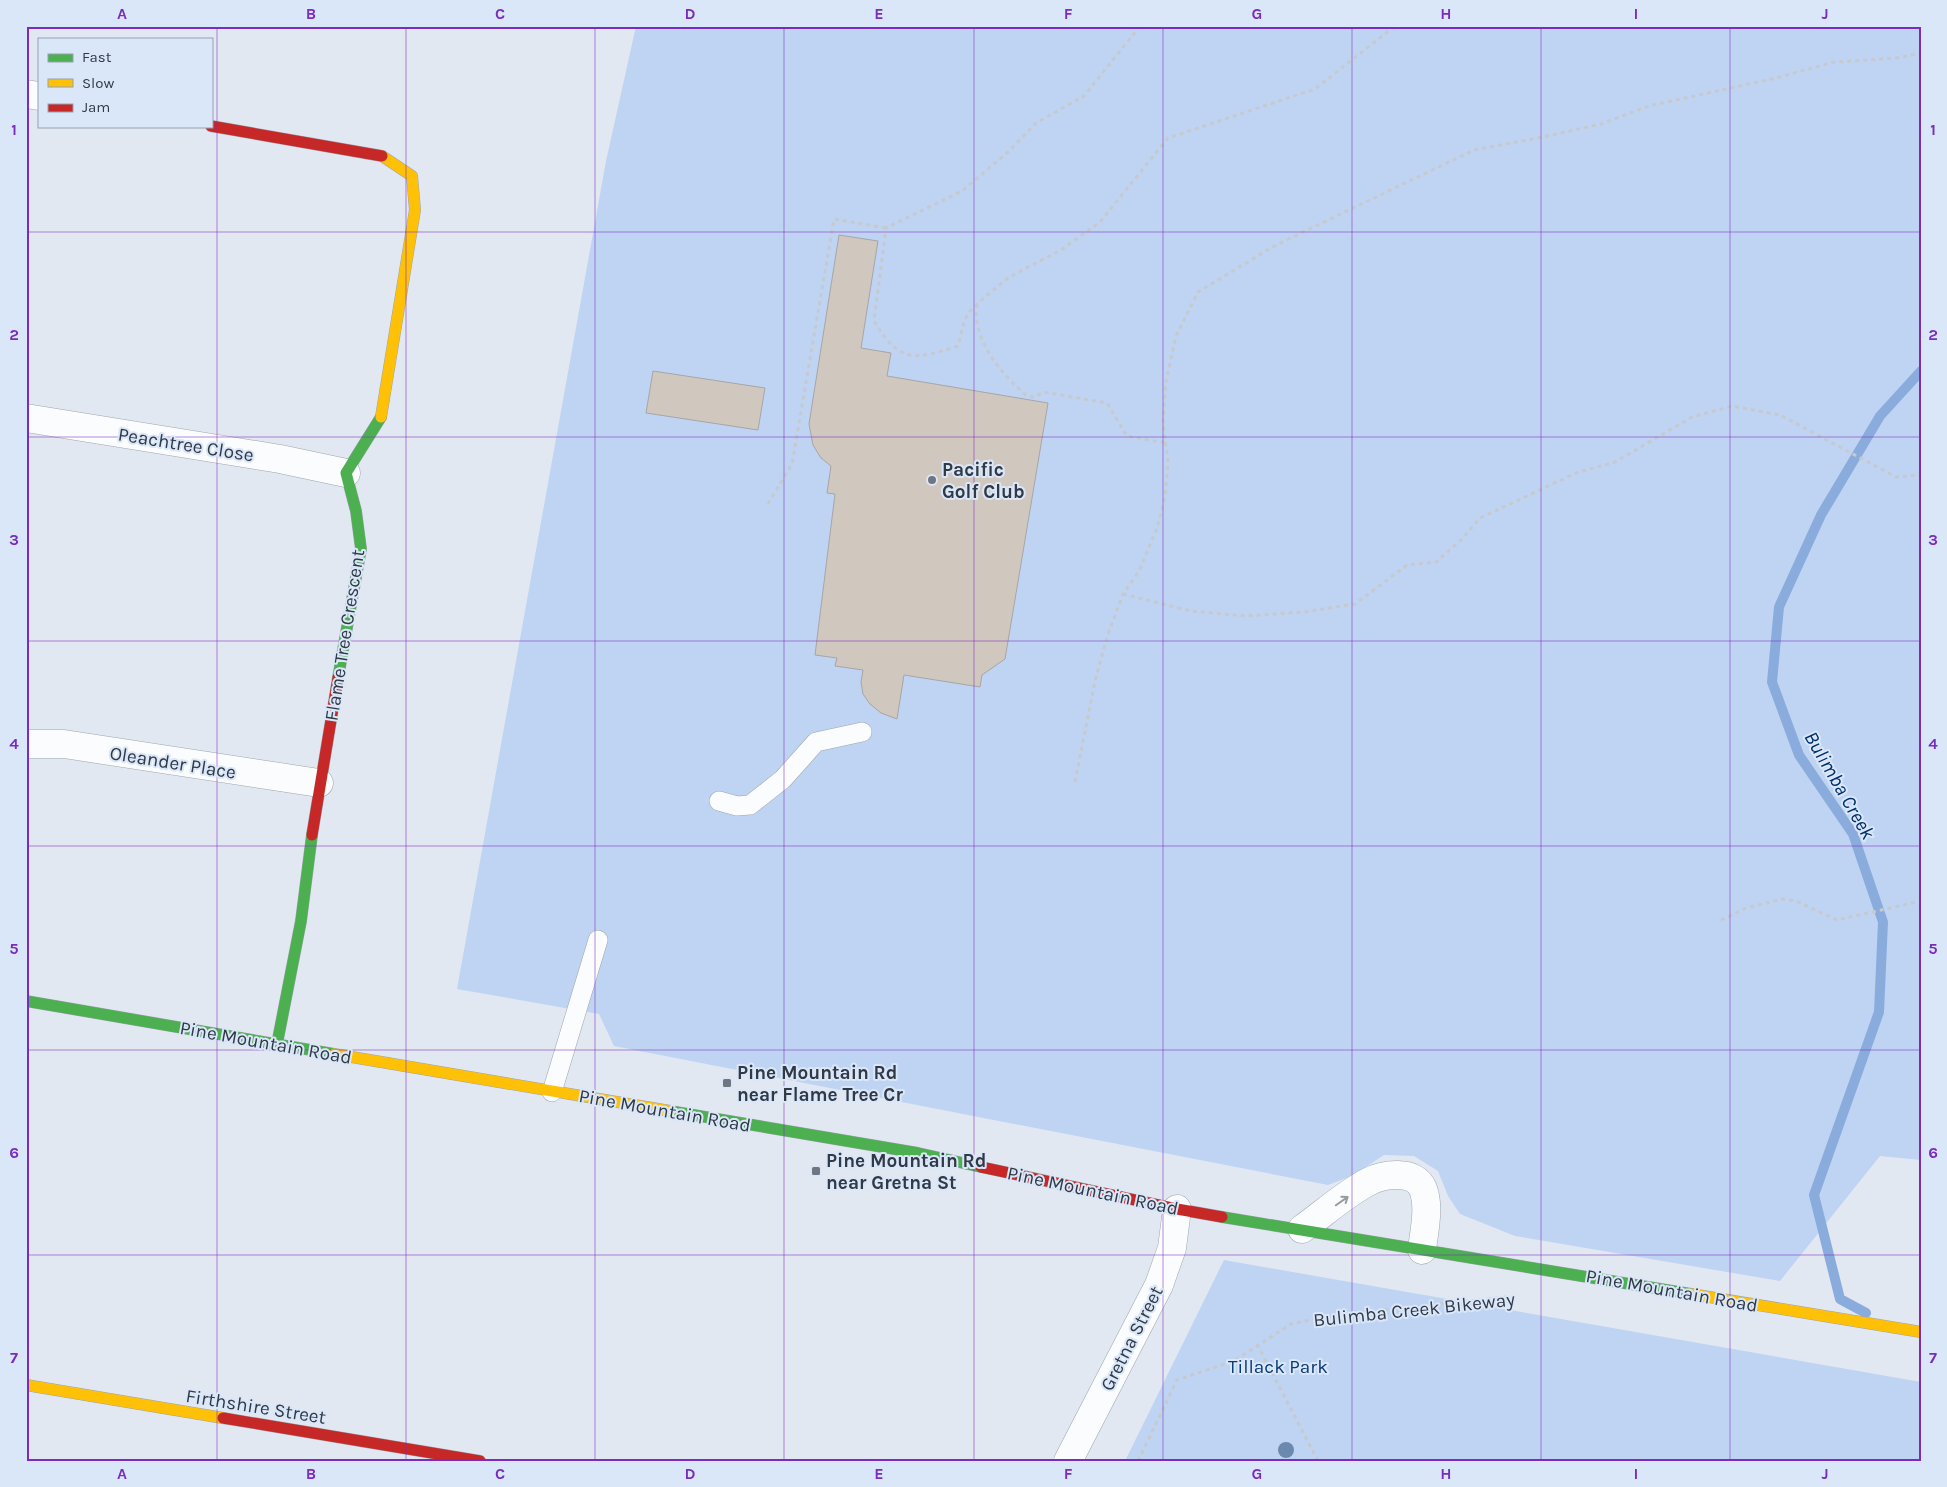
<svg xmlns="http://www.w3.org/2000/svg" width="1947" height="1487" font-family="Karla,sans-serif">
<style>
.green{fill:#bfd4f3}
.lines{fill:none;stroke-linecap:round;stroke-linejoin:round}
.stream{stroke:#8aacdd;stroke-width:10}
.building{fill:#d0c7bf;stroke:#a7a5a6}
.lane-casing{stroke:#9ea5ae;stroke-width:20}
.street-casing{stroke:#9ea5ae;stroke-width:29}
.fast-casing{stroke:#9ea5ae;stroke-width:12}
.slow-casing{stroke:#9ea5ae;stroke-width:12}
.jam-casing{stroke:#9ea5ae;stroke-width:12}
.path{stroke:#c6c9cd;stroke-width:3;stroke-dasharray:4 4;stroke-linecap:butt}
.lane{stroke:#fafcfd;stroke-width:19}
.street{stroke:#fafcfd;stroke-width:28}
.fast{stroke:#4caf50;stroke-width:11}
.slow{stroke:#ffc107;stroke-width:11}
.jam{stroke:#c62828;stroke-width:11}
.tree{fill:#6b89ae}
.oneway{stroke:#969aa1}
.grid{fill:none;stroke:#7b2cbf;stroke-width:1;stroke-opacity:0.55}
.poi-dot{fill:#6f7682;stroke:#dae7f9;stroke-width:2}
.labels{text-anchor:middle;stroke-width:4;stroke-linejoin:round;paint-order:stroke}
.street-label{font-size:19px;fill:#313945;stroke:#dae7f9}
.poi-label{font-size:19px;font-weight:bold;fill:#313945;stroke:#dae7f9;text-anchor:start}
.park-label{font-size:19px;fill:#0b3b76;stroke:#dae7f9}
.water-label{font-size:20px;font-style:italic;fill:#00306b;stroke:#dae7f9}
.neatline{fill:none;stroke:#7b2cbf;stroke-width:2}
.grid-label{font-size:16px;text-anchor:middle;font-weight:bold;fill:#7b2cbf}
</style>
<rect width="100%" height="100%" fill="#e1e8f2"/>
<path class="green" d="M636 26H1921V1160L1880 1156 1780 1281 1515 1236 1460 1214 1448 1196 1438 1171 1414 1156 1384 1155 1354 1175 1328 1185 614 1046 599 1014 457 989 606 161Z
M1224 1260 1921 1382V1461H1125Z"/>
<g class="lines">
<path class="stream" d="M1866 1313 1840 1299 1814 1195 1879 1012 1883 922 1853 834 1799 755 1772 682 1779 607 1821 515 1880 416 1921 371"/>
</g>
<path class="building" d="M839 235 878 241 861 348 891 353 887 376 1048 403 1005 659 982 675 980 687 904 675 897 719 881 713 870 704 863 694 861 682 863 670 835 666 837 658 815 655 835 494 827 493 831 466 821 458 813 445 809 424Z
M653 371 765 388 758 430 646 413Z"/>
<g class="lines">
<defs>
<path id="lane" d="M719 801 737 806 750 805 783 779 816 742 862 732
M552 1092 598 940"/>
<path id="street" d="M26 94 39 96
M26 418 280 459 346 473
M26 744H64L319 783
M1302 1229C1323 1214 1345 1194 1368 1182 1383 1174 1415 1169 1423 1189 1430 1207 1424 1231 1422 1250
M1068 1461 1159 1285 1172 1248 1177 1209"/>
<path id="fast" d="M338 678 361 549 356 511 346 473 381 417
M26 1001 334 1054
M277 1044 301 921 312 835
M670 1111 918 1153 981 1167
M1222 1217 1691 1294"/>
<path id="slow" d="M381 417 415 210 412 176 382 156
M334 1054 670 1111
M1691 1294 1921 1332
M26 1385 223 1418"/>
<path id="jam" d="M211 126 382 156
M312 835 338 678
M981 1167 1177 1209 1222 1217
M223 1418 480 1461"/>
</defs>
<use href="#lane" class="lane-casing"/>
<use href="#street" class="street-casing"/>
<use href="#fast" class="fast-casing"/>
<use href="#slow" class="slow-casing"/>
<use href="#jam" class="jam-casing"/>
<path class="path" d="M1140 26 1084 96 1036 123 1008 152 962 191 886 228 874 321C900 364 914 360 958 346L964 322 968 313 978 303 1009 277 1061 250 1100 222 1168 138 1315 89 1395 26
M977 304C971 339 1002 375 1027 396L1034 397 1044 392 1107 403 1127 436 1166 443
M768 504 792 464 834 219 886 228
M1123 594 1191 611 1246 616 1304 612 1355 604 1407 565 1436 562 1462 539 1480 518 1576 473 1615 462 1692 417 1732 406 1780 415 1896 477 1921 475
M1075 782 1095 681 1107 637 1123 594 1139 571 1157 528 1165 497 1168 462 1163 422 1166 381 1176 336 1198 292 1274 246 1474 150 1538 138 1601 124 1649 106 1776 78 1834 62 1897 58 1921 53
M1721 920 1746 908 1783 899 1796 901 1837 920 1921 901
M1257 1344 1318 1461
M1138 1461 1177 1380 1234 1361 1291 1324 1327 1316 1506 1297"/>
<use href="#lane" class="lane"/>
<use href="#street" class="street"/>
<use href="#fast" class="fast"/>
<use href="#slow" class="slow"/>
<use href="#jam" class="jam"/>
</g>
<circle class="tree" cx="1286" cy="1450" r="8"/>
<defs><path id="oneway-shaft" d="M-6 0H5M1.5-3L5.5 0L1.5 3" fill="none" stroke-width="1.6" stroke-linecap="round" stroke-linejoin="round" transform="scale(1.25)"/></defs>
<use class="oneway" href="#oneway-shaft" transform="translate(1342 1201) rotate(-35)"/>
<path class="grid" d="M217 26V1461M406 26V1461M595 26V1461M784 26V1461M974 26V1461M1163 26V1461M1352 26V1461M1541 26V1461M1730 26V1461M26 232H1921M26 437H1921M26 641H1921M26 846H1921M26 1050H1921M26 1255H1921"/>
<g class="poi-dot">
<circle cx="932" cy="480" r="5"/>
<rect x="722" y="1078" width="10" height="10" rx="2.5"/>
<rect x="811" y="1166" width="10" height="10" rx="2.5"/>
</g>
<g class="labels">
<g class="street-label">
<text transform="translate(186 444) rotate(9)" y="7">Peachtree Close</text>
<text transform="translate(344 635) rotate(-81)" y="7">Flame Tree Crescent</text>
<text transform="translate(173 762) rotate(9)" y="7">Oleander Place</text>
<text transform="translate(266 1042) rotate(10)" y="7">Pine Mountain Road</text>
<text transform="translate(665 1110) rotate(10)" y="7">Pine Mountain Road</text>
<text transform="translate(1093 1190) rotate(12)" y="7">Pine Mountain Road</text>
<text transform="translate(1672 1290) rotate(10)" y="7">Pine Mountain Road</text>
<text transform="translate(1414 1309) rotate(-6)" y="7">Bulimba Creek Bikeway</text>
<text transform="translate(1131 1338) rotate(-63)" y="7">Gretna Street</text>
<text transform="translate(256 1406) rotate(9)" y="7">Firthshire Street</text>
</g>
<g class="poi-label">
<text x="942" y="476">Pacific<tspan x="942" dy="22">Golf Club</tspan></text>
<text x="737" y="1079">Pine Mountain Rd<tspan x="737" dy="22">near Flame Tree Cr</tspan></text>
<text x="826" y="1167">Pine Mountain Rd<tspan x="826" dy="22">near Gretna St</tspan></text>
</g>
<g class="park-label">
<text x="1278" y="1373">Tillack Park</text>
</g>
<g class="water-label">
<text transform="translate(1840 785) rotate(60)" y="7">Bulimba Creek</text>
</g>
</g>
<rect width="1947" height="1487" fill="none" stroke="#dae7f9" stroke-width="55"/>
<rect x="38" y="38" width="175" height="90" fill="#dae7f9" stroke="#96a1b1"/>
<rect x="48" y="54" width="25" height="8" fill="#4caf50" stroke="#96a1b1"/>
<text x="82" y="62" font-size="15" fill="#313945">Fast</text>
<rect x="48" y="79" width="25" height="8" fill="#ffc107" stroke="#96a1b1"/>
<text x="82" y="88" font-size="15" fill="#313945">Slow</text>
<rect x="48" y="104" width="25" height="8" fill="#c62828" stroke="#96a1b1"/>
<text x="82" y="112" font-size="15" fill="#313945">Jam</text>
<rect x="28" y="28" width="1892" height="1432" class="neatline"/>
<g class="grid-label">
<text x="122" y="19">A</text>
<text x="311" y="19">B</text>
<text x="500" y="19">C</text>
<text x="690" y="19">D</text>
<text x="879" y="19">E</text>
<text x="1068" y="19">F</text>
<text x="1257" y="19">G</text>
<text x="1446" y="19">H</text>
<text x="1636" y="19">I</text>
<text x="1825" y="19">J</text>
<text x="14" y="135">1</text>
<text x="1933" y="135">1</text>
<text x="14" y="340">2</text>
<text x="1933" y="340">2</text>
<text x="14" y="545">3</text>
<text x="1933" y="545">3</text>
<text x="14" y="749">4</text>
<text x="1933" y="749">4</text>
<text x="14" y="954">5</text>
<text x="1933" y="954">5</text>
<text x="14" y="1158">6</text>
<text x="1933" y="1158">6</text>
<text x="14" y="1363">7</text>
<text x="1933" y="1363">7</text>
<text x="122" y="1479">A</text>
<text x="311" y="1479">B</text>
<text x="500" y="1479">C</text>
<text x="690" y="1479">D</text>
<text x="879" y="1479">E</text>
<text x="1068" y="1479">F</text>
<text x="1257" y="1479">G</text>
<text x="1446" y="1479">H</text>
<text x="1636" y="1479">I</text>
<text x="1825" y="1479">J</text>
</g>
</svg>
